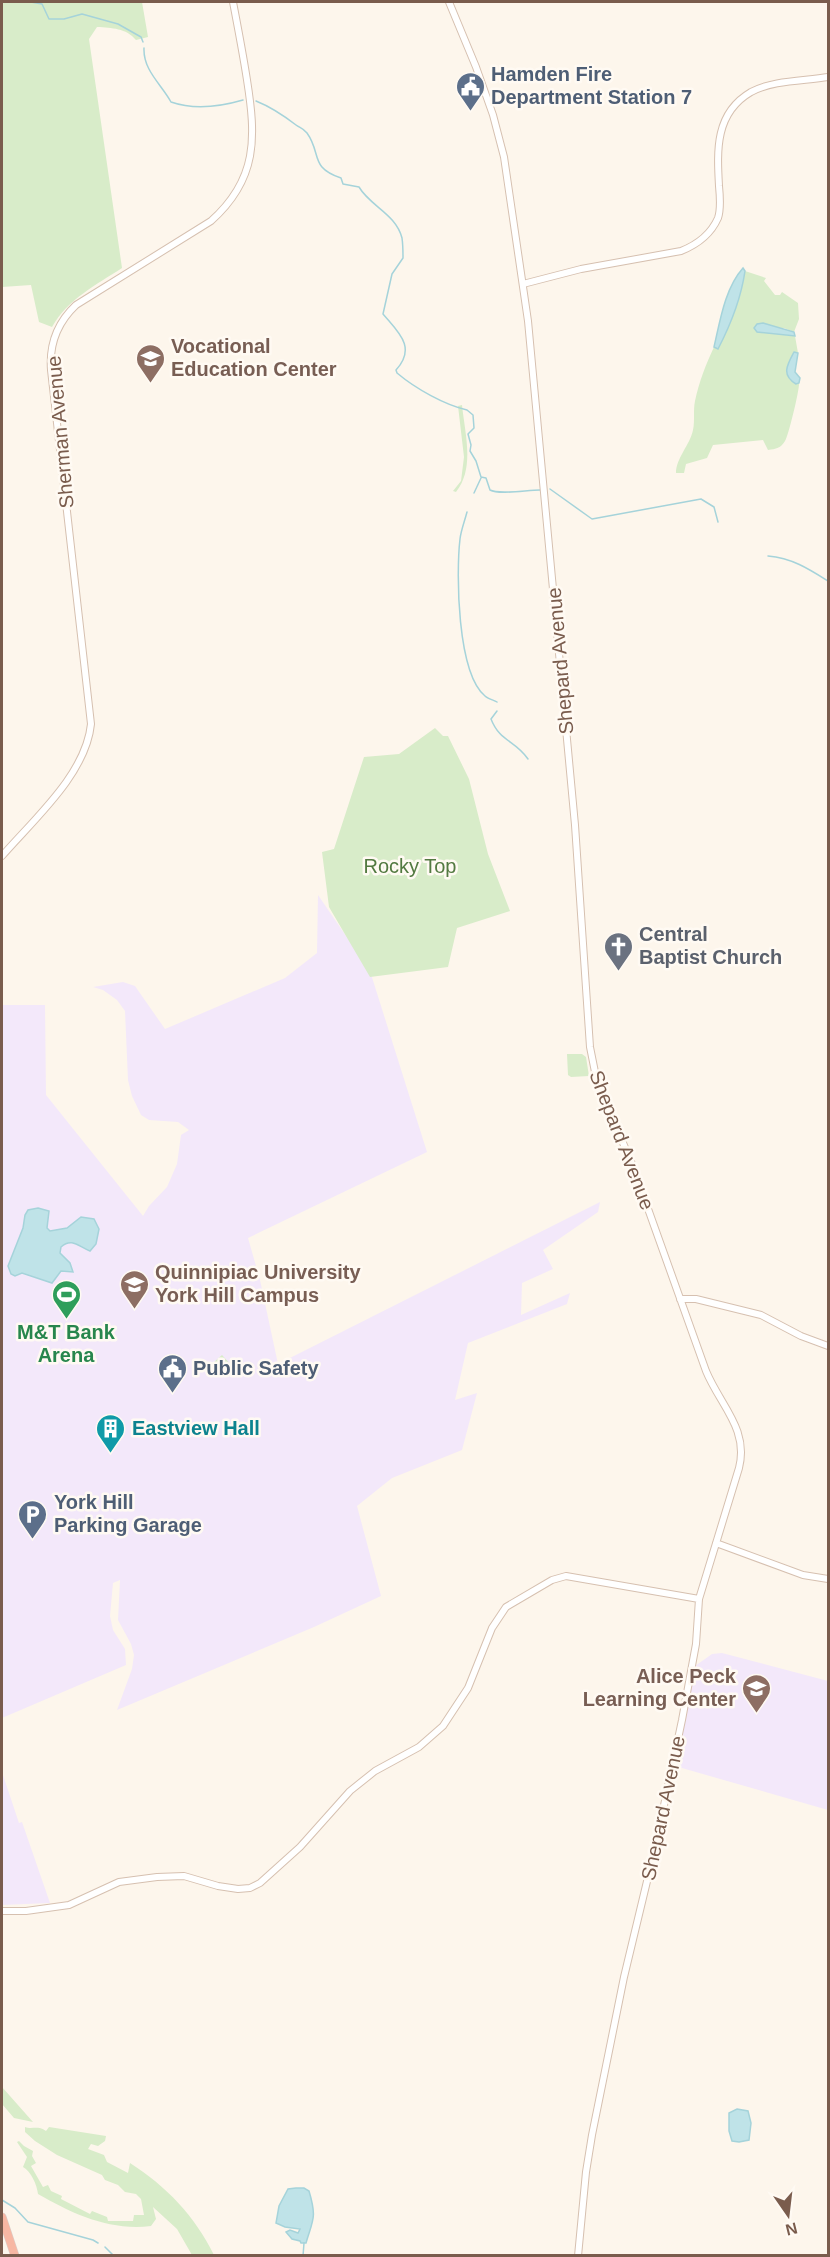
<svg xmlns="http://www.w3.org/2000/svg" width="830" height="2257" font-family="Arial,sans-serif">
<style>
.education{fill:#f3e8fa}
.green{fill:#d8ecc9}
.water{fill:#bfe3e8;stroke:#a5d3da;stroke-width:1.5}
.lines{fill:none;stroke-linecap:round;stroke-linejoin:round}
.stream{stroke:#a5d3da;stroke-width:1.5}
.secondary-casing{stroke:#d6c0b0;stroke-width:8}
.highway-casing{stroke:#dad1cd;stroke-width:9}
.secondary{stroke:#fff;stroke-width:6}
.highway{stroke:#f7b7a3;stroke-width:8}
.labels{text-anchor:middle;stroke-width:5;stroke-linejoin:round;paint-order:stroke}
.service-label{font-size:20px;font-weight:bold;fill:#4e5e75;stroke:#fffaf3;text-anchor:start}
.education-label{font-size:20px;font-weight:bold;fill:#785e54;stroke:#fffaf3;text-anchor:start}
.street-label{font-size:20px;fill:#7a5c4d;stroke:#fffaf3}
.park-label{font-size:20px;fill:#537a41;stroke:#fffaf3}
.worship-label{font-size:20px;font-weight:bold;fill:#5b616d;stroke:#fffaf3;text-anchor:start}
.leisure-label{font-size:20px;font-weight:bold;fill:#27864d;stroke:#fffaf3}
.culture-label{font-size:20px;font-weight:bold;fill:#0d838f;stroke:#fffaf3;text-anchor:start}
</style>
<rect width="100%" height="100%" fill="#fdf6ec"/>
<path class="education" d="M318 895 370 971 427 1152 248 1238 260 1280 278 1364 600 1202 598 1212 543 1250 553 1269 522 1283 521 1315 570 1293 567 1304 468 1343 455 1400 477 1393 462 1450 392 1478 357 1506 381 1596 314 1627 117 1710 132 1669 134 1655 131 1644 118 1620 120 1580 113 1583 110 1616 113 1630 125 1649 126 1665 2 1718V1005H45L46 1095 143 1216 149 1206 167 1187 177 1164 181 1135 189 1130 178 1122 149 1120 141 1115 132 1096 128 1080 125 1011 117 1000 103 990 93 987 123 982 135 986 165 1029 285 978 317 953Z
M722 1653 828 1681V1810L675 1766 695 1666 712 1654Z
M2 1772 19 1823 22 1822 50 1903 2 1905Z"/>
<path class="green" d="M2 2H142L148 37 136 40C126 28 112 28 97 27L89 39 122 268C96 285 68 299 52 327L39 322 31 285 2 287Z
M745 271 766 278 764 281 775 295H780L782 292 798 303 799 319 794 332 784 328 757 332 795 336 798 353 794 352 792 355 796 384 799 383C800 388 788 438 785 441 781 448 776 449 768 450L763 440 713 445 707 458 686 464 684 473H676C676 458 690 445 693 430 695 420 693 410 695 401 699 382 706 364 714 347L717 349C731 325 741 298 745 271Z
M462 405C465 434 475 468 456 492L453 491 461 481 464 457 458 406Z
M435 728 443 736H448L469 779 488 854 510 911 457 928 448 967 370 977 329 907 322 852 334 849 364 757 399 754Z
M567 1054H582L586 1057 589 1076 571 1077 568 1075Z
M222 1355 233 1367 227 1375 220 1374 213 1363Z
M2 2087 33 2122 14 2118 2 2104Z
M25 2127C32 2130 37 2125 46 2131L49 2127 106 2136 105 2141 98 2146 91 2144 88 2149 104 2155 107 2162 128 2173 130 2163C166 2186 195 2216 214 2255H192L177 2229 153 2207 156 2219 151 2226C109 2231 73 2214 38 2194 37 2185 31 2171 23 2167L27 2157 17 2142 19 2141 24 2146 33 2151 32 2156 36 2163 31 2166 43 2187 48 2185 51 2191 62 2196 61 2199 90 2214 92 2211 107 2217 108 2221H133L134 2215H144L141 2199 136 2194 125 2192 118 2185 105 2180 102 2175 57 2155 35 2141 25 2132Z"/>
<path class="water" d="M743 268 745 271C741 299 731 324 718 349L714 347C720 321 725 288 743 268Z
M763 323 794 332 795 336 757 332 754 328 757 324Z
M794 352 798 353 795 372 800 378 799 383 796 384C781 375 787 365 794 352Z
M38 1208 49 1211 47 1228 50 1231 67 1228 81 1217 94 1219 99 1229 96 1244 90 1251C79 1247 72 1237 61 1247L60 1253 70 1263 73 1272 61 1271 52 1283 22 1273 15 1276 11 1274 8 1266 23 1228 25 1215 28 1210Z
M737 2109 748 2111 751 2123 749 2140 739 2142 732 2141 729 2131V2113Z
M296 2188H304L309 2191C317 2218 313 2219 306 2243H301L300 2241 292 2239 286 2232 290 2230 298 2233 300 2229 285 2227 276 2223 279 2206 288 2189Z"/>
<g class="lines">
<path class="stream" d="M31 2 42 4 49 19H64L82 14 118 24 141 37 143 42
M144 48C143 70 161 84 171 102 194 110 219 107 243 100
M256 101C271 107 283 115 296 125 300 128 303 128 307 133 322 154 309 167 341 178L343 184 359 187C370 206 396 214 402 238 403 245 403 252 403 258L392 274 383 314C398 332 417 347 396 370L397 373C416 389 445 405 467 410L473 415 474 428 468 434 471 445 470 451 476 461 481 477 486 478 490 490C499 495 527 490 540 490
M550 489 592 519 701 499 714 507 718 522
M474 493 481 478
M467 512C465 520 461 530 460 539 456 573 457 673 485 696 488 699 494 700 497 702
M768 556C792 558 809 569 828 581
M497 711 491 719C500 742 515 740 528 759
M2 2200 15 2208 28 2222 93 2240 98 2243
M105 2247 114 2256
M303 2256 304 2243"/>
<defs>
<path id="secondary" d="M449 2 476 67 493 115 504 157 528 321 575 825 590 1047 597 1082 632 1164 706 1371C720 1405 749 1429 739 1468L699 1599 696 1644 682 1720 655 1848 624 1977 592 2135 586 2172 578 2256
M523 284 581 269 681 251C696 245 711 234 718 218 721 209 720 196 719 186 717 150 715 113 751 92 773 80 804 81 828 77
M2 856C34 819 86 774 91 724L51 370C49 344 58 322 76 305L211 221C258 179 256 137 247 80 243 54 238 28 233 2
M680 1299H696L761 1315 801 1336 828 1346
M716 1543 803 1575 828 1579
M2 1911H26L69 1905 119 1882 157 1877 184 1876 218 1886 238 1889 250 1888 260 1883 300 1847 350 1791 375 1771 419 1747 443 1726 468 1688 492 1628 506 1607 552 1580 566 1576 699 1599"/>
<path id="highway" d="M2 2217 15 2256"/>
</defs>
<use href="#secondary" class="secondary-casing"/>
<use href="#highway" class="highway-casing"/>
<use href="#secondary" class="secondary"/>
<use href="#highway" class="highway"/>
</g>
<defs>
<symbol id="civic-pin" viewBox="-11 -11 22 30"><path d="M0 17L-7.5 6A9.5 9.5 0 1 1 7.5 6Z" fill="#5c6f8a" stroke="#fffaf3"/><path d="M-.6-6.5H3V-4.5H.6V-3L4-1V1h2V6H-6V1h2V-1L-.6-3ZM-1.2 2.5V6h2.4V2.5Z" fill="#fff"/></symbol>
<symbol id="school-pin" viewBox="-11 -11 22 30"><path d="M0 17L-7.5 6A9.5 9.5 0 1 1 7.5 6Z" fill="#8d6e63" stroke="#fffaf3"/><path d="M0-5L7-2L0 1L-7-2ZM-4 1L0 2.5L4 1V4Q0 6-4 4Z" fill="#fff"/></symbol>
<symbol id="church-pin" viewBox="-11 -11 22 30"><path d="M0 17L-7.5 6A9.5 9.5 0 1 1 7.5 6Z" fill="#6b7280" stroke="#fffaf3"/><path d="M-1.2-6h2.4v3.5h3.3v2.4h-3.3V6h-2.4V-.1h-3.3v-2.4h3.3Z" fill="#fff"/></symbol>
<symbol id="university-pin" viewBox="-11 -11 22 30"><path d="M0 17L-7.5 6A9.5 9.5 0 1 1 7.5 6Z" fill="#8d6e63" stroke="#fffaf3"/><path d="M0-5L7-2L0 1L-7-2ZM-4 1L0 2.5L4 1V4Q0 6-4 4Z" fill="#fff"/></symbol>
<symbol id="stadium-pin" viewBox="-11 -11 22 30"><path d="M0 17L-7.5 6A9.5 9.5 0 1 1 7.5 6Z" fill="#2e9e5b" stroke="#fffaf3"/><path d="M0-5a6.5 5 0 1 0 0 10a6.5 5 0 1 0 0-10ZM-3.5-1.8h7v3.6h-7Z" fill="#fff"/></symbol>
<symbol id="building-pin" viewBox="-11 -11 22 30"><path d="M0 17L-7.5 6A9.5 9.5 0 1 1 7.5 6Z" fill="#0f9aa8" stroke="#fffaf3"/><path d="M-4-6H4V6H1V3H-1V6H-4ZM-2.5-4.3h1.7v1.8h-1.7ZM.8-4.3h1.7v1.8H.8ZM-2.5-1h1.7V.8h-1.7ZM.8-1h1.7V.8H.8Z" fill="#fff"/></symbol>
<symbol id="parking-pin" viewBox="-11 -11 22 30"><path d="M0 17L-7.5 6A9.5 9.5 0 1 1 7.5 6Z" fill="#5c6f8a" stroke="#fffaf3"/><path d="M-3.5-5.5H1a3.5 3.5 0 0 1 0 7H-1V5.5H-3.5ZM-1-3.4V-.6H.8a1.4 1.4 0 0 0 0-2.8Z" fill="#fff"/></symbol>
</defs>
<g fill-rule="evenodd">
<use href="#civic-pin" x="454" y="70" width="33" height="45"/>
<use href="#school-pin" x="134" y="342" width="33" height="45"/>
<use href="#church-pin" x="602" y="930" width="33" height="45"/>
<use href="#university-pin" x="118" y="1268" width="33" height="45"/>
<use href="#stadium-pin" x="50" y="1278" width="33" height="45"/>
<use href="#civic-pin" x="156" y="1352" width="33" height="45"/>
<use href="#building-pin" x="94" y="1412" width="33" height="45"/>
<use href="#parking-pin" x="16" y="1498" width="33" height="45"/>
<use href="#school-pin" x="740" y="1672" width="33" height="45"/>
</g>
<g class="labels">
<g class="service-label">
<text x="491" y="81">Hamden Fire<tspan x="491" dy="23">Department Station 7</tspan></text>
<text x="193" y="1375">Public Safety</text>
<text x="54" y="1509">York Hill<tspan x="54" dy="23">Parking Garage</tspan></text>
</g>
<g class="education-label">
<text x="171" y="353">Vocational<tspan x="171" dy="23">Education Center</tspan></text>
<text x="155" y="1279">Quinnipiac University<tspan x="155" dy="23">York Hill Campus</tspan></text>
<text x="736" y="1683" text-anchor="end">Alice Peck<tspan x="736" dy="23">Learning Center</tspan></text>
</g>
<g class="street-label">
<text transform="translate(60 432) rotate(-95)" y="7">Sherman Avenue</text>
<text transform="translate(560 661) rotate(-95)" y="7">Shepard Avenue</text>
<text transform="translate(622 1140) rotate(69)" y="7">Shepard Avenue</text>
<text transform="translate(663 1808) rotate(-78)" y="7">Shepard Avenue</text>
</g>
<g class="park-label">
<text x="410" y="873">Rocky Top</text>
</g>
<g class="worship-label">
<text x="639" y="941">Central<tspan x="639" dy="23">Baptist Church</tspan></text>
</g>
<g class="leisure-label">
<text x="66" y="1339">M&amp;T Bank<tspan x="66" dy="23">Arena</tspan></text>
</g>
<g class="culture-label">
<text x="132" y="1435">Eastview Hall</text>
</g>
</g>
<rect width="830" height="2257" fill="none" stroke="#7a5c4d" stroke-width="6"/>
<g transform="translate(788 2215) rotate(166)" stroke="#fffaf3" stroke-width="4.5" paint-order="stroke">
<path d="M0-4.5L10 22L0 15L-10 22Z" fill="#7a5c4d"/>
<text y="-9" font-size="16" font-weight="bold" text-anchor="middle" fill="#7a5c4d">N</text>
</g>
</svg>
